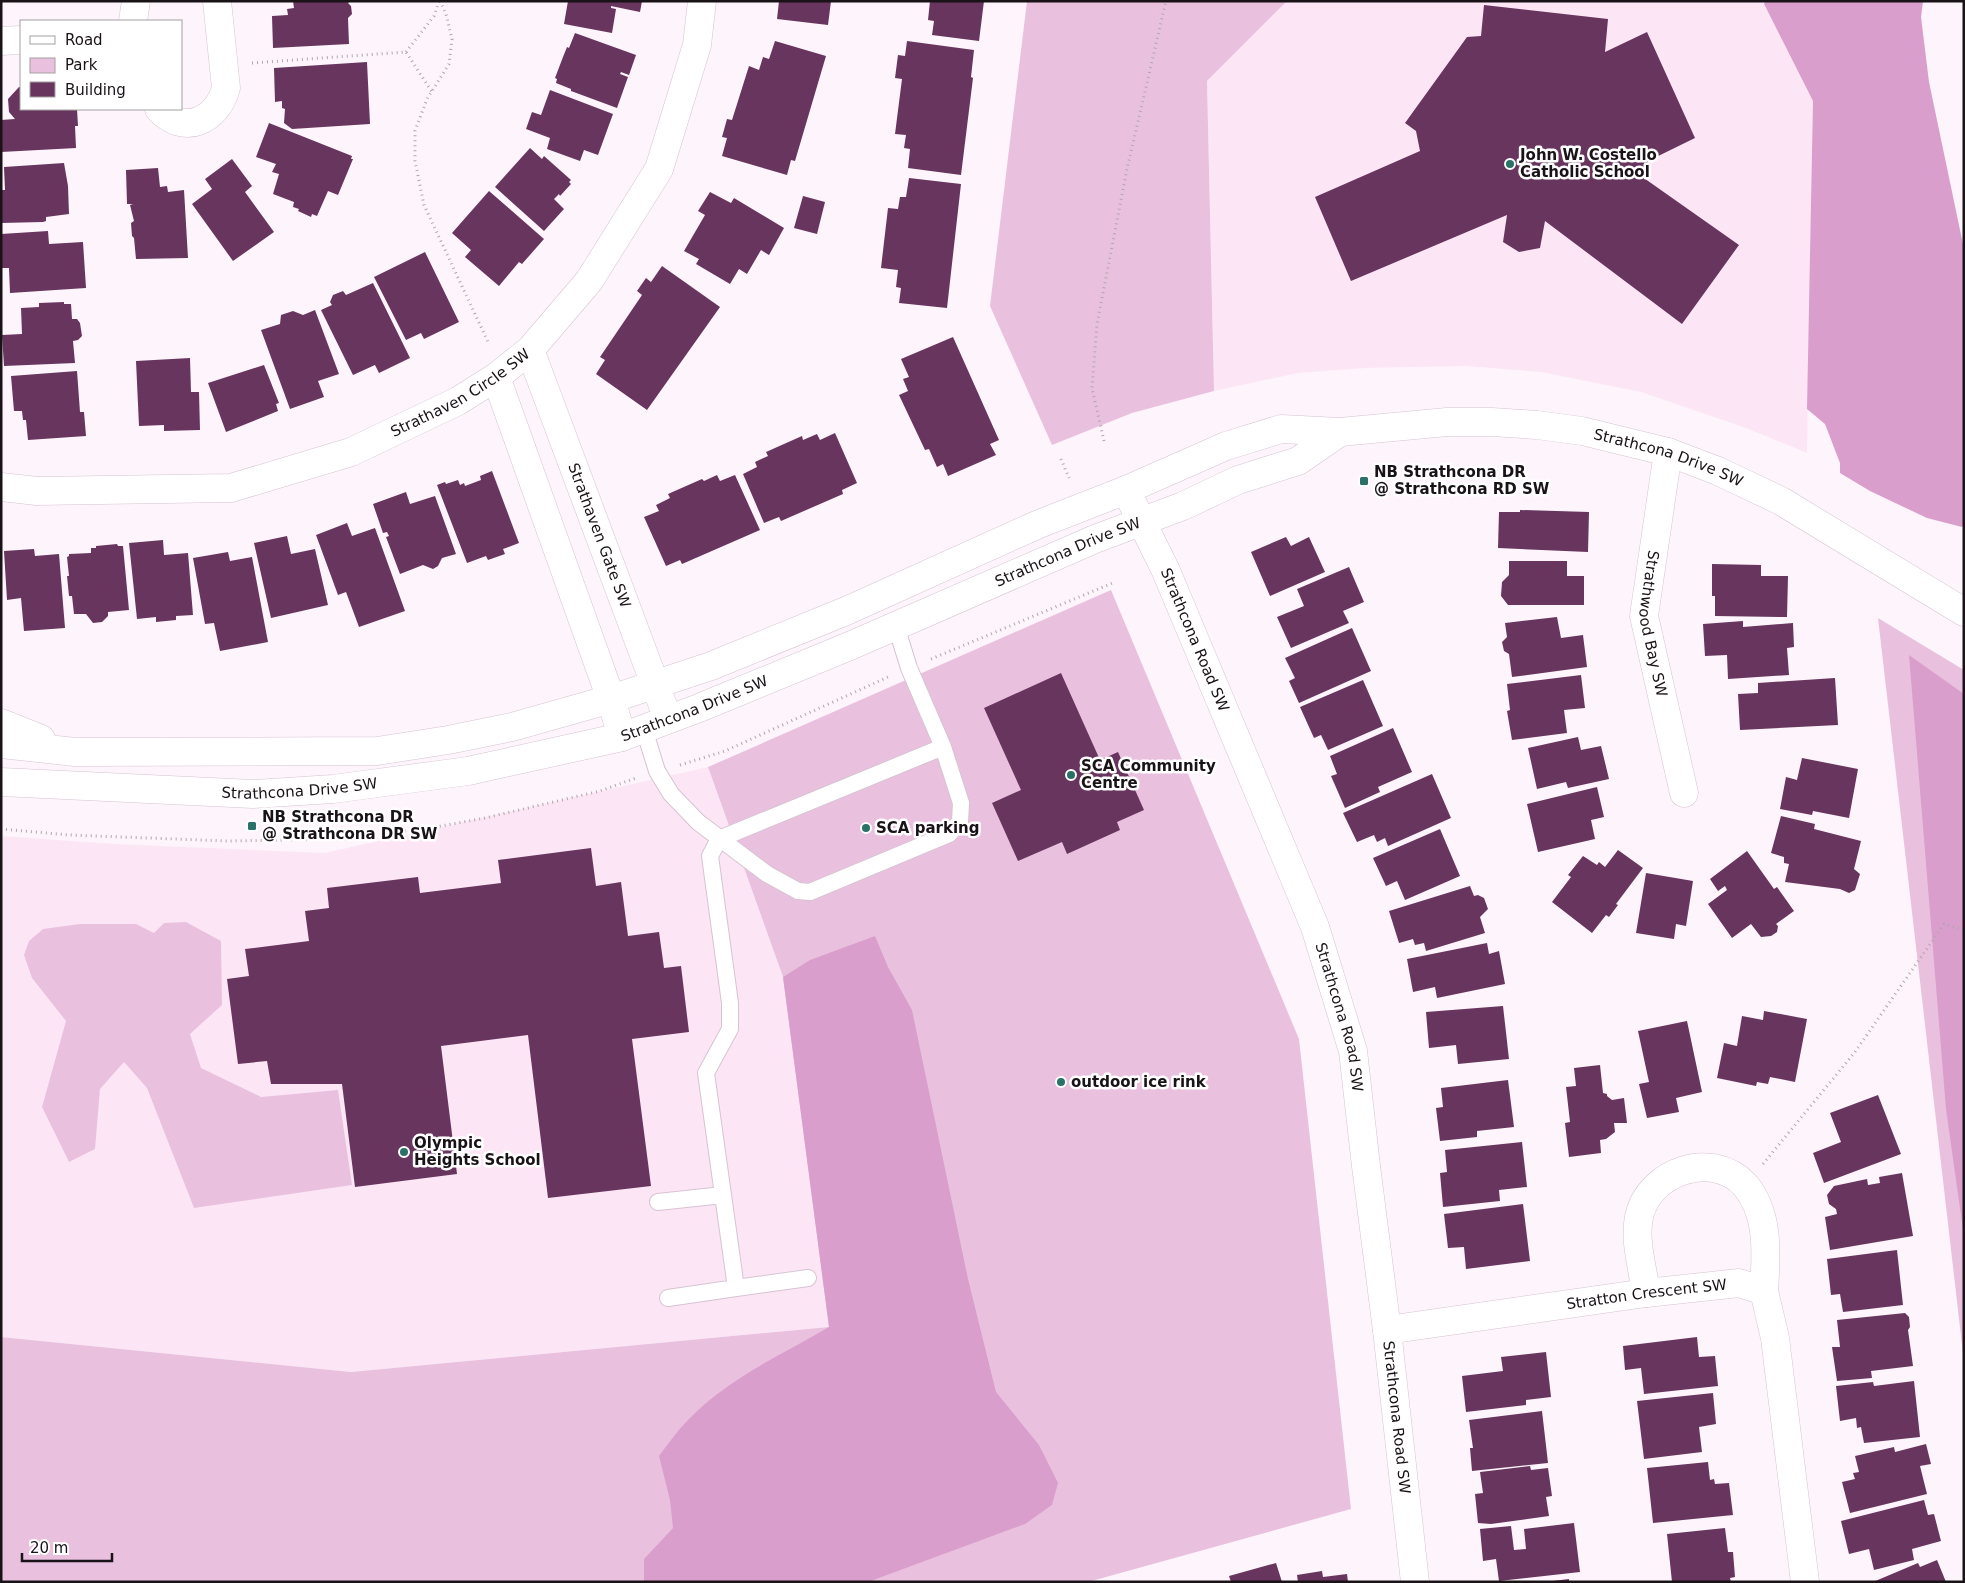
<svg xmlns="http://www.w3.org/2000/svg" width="1965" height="1583" font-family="'DejaVu Sans',sans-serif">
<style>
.built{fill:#fce6f6}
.green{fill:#e9c1df}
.forest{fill:#d99ecb}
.building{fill:#68355e}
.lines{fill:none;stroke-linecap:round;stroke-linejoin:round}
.lane-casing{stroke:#d7c3d2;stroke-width:18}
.street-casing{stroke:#d7c3d2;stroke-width:29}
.secondary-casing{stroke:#d7c3d2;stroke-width:29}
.path{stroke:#afa7ad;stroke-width:3;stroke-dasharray:1 4;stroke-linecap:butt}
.lane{stroke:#fff;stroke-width:16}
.street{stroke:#fff;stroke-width:28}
.secondary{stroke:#fff;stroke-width:28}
.poi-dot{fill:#297169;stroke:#fff;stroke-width:2}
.labels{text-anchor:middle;stroke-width:5;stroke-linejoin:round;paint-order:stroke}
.poi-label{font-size:15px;font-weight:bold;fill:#191217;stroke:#fff;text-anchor:start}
.street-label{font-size:15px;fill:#191217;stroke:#fff}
</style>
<rect width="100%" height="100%" fill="#fdf5fb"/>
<path class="built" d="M1287 1H1762L1813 101 1807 453 1746 428 1641 392 1541 372 1465 366 1366 368 1298 373 1214 391 1207 81Z
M708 767 783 977 829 1327 351 1372 1 1337V836L115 844 325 853Z"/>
<path class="green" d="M1027 1H1287L1207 81 1214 391 1132 413 1052 445 990 306Z
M1111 590 1299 1039 1351 1509 1088 1582H1V1337L351 1372 829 1327 783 977 708 767Z
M1878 618 1964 670V1362Z
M186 922 221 941 222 1005 190 1034 201 1068 261 1097 338 1090 352 1185 194 1208 147 1088 124 1062 100 1089 95 1149 69 1162 42 1107 66 1021 32 978 24 955 29 941 43 929 80 924H136L154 933 164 923Z"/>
<path class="forest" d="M1765 1H1923L1921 17 1929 82 1964 249V525L1962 527 1927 518 1870 491 1840 473V463L1825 424 1807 409 1813 101 1764 4Z
M1909 655 1964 694V1237L1946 1109Z
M875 936 888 967 912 1010 968 1279 996 1392 1039 1445 1058 1483 1052 1505 1025 1524 868 1582H644V1559L673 1528 670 1500 659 1456C668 1444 677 1431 688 1420 727 1379 781 1355 829 1327L783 977 810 960Z"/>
<path class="building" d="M293 1H350L348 3 351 6 352 14 348 18 349 44 273 48 272 16 288 15 287 9 294 8Z
M568 1H642L640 12 611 6V8L616 9 612 33 564 24Z
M779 1H831L828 25 777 19Z
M930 1H984L979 41 932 35 934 21 928 20Z
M1484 5 1608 19 1605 52 1647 32 1695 138 1648 161 1641 176 1739 245 1682 324 1545 221 1540 248 1519 252 1503 242 1507 215 1351 281 1315 197 1420 151 1416 131 1405 123 1467 37 1481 36Z
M575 33 636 55 629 75 621 72 620 74 628 77 617 108 571 91V89L556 83 557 79 555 78 563 57 567 47 569 48Z
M775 41 826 56 795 161 791 160 787 175 722 156 727 138 722 137 727 119 732 120 749 66 759 70 763 57 769 59Z
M907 41 974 50 971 77 973 78 961 175 908 168 910 149 904 148 906 135 895 134 902 79 895 78 898 55 905 56Z
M367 62 370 124 292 129 284 123 285 109 282 108V101L275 102 274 68Z
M19 87H21V109H77L78 126H75L76 148 1 152V120L15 119 9 112 8 99Z
M550 90 613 114 598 155 584 150 580 161 547 149 550 138 526 129 532 112 541 115Z
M269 123 352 156 351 159H353L338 195 328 191 317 216 312 214 311 217 298 211 299 209 293 207 294 202 273 194 279 174 272 172 276 164 256 157Z
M530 148 542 159 544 156 571 180 569 182 571 184 560 196 559 194 554 199 564 209 544 231 495 187Z
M232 159 252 186 245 192 274 232 233 261 192 204 212 189 205 179Z
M64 163 68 186 69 214 46 217V221L43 222 1 223V190H5L4 167Z
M158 168 160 187 167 186 168 192 184 190 188 258 136 259 134 238 132 236 131 223 134 221 130 205 133 204H127L126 170Z
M909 178 961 184 947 308 899 303 901 288 896 287 898 270 881 268 888 208 898 209 900 197H906Z
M489 191 544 239 522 264 519 262 499 286 465 257 471 250 452 233Z
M710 192 731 203 734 198 784 228 769 255 761 250 747 274 739 269 730 284 696 264 699 259 684 251 705 215 698 211Z
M803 196 825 202 817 234 794 228Z
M48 231 49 244 83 242 86 288 10 293 9 268H1V234Z
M425 252 459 322 424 339 421 333 406 340 374 277Z
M662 266 720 307 647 410 596 374 605 360 600 357 642 295 637 291 646 278 651 282Z
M373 283 410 358 379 373 375 365 353 375 321 310 332 305 330 302 333 295 343 291 346 295Z
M64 302V304H71L72 319H77L80 323 82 336 78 340 73 341 75 363 4 366 2 335 22 334 21 308 39 307V303Z
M315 310 339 374 318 381 324 397 290 409 261 330 280 324 281 315 293 311 303 315Z
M953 337 999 440 990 444 996 455 948 476 943 464 937 467 929 449 925 450 899 395 908 391 903 379 909 377 901 359Z
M190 358 191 392H199L200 430 164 431V425L139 426 136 361Z
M264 365 279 403 276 404 278 411 226 432 208 383Z
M77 371 80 412H84L86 436 28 440 26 420H23L22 411H14L11 376Z
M835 433 857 483 842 490 843 494 781 521 779 517 764 523 743 474 757 467 755 462 768 456 766 452 802 436 803 440 817 434 820 440Z
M492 471 519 543 503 549 505 554 488 560 486 556 467 563 437 485 445 482 446 484 458 480 460 485 464 483 465 486 481 480 480 476Z
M717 475 720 481 735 475 760 530 682 564 680 560 666 566 644 517 659 511 656 505 670 498 668 494 702 479 704 481Z
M406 492 410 504 435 496 456 554 442 558 438 566 433 569 423 565 400 574 386 537 389 536 387 532 383 533 373 504Z
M1520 510 1589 512 1588 552 1498 548 1499 512H1520Z
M347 523 352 536 375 528 405 611 359 627 346 592 338 595 316 535Z
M287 536 291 554 315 549 328 605 271 618 254 543Z
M1286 537 1291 546 1309 537 1325 572 1270 596 1251 552Z
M163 540 164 555 188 553 193 615 176 616V620L156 622V617L137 619 129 543Z
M117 544 118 546H123L129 610 108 612V616L102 622 93 623 86 614H74L72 596H69L67 576H69L67 557 69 556V554L91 553V548H96V546Z
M34 549 35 556 59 554 65 628 24 631 21 598 7 600 4 551Z
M228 552 230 561 252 557 268 642 220 651 214 623 205 624 193 558Z
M1509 561H1567V576H1584V605H1508L1501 596 1502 582 1509 575Z
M1712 564 1761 565V576H1788L1787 617 1715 616V596H1712Z
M1349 567 1364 602 1343 611 1349 623 1291 648 1277 617 1304 606 1297 589Z
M1557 617 1561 638 1583 635 1587 667 1512 677 1509 654 1504 651 1502 642 1507 637 1505 623Z
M1743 621V627L1793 623 1794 647 1787 648 1789 675 1728 679 1727 655 1705 656 1703 624Z
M1352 628 1371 671 1299 703 1289 681 1295 678 1285 658Z
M1061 673 1100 760 1118 752 1144 810 1117 822 1120 830 1067 854 1062 842 1018 861 992 803 1021 790 984 708Z
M1581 675 1585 708 1564 710 1567 733 1512 740 1507 711 1510 710 1507 684Z
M1835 678 1838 725 1740 730 1738 694 1758 693V683Z
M1363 680 1383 726 1328 750 1321 735 1314 738 1300 707Z
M1393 728 1412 772 1378 787 1380 792 1345 808 1331 776 1337 774 1330 756Z
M1578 737 1581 750 1601 746 1609 779 1568 788 1566 782 1537 789 1528 748Z
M1802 758 1858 769 1849 818 1813 811 1812 815 1780 809 1786 777 1797 780Z
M1432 774 1451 818 1388 846 1385 838 1377 842 1374 835 1357 842 1343 813Z
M1597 787 1604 817 1591 820 1595 839 1538 852 1527 804Z
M1781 816 1815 824 1814 829 1861 841 1854 869 1860 874 1855 890 1849 893 1840 889 1785 882 1789 864 1784 863V857L1771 853Z
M1440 829 1460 876 1405 900 1397 881 1386 886 1373 858Z
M591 848 596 886 621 882 628 936 659 932 664 968 681 966 689 1032 632 1039 651 1186 548 1198 528 1035 441 1046 457 1174 355 1187 342 1084H271L267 1061 238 1064 227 979 249 976 245 949 309 941 305 911 329 908 327 888 418 877 420 893 501 883 498 860Z
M1618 850 1643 868 1616 904 1618 905 1609 917 1606 915 1592 933 1552 902 1571 877 1568 875 1583 856 1597 865 1599 862 1605 867Z
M1747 851 1774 889 1777 887 1794 911 1776 924 1778 926 1777 932 1771 936 1761 937 1751 924 1732 938 1708 904 1727 890 1725 886 1718 891 1710 879Z
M1646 873 1693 881 1686 926 1676 924 1674 939 1636 933Z
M1470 886 1474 896 1478 895 1484 898 1488 909 1480 917 1485 933 1426 951 1424 943 1415 945 1413 939 1399 943 1389 911Z
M1487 943 1489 954 1499 951 1505 984 1437 998 1435 987 1413 992 1407 959Z
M1503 1006 1509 1059 1458 1064 1456 1045 1429 1048 1426 1012Z
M1764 1011 1807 1019 1795 1082 1770 1077 1768 1084 1757 1082 1756 1086 1717 1078 1724 1043 1737 1046 1742 1016 1763 1020Z
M1687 1021 1702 1092 1676 1098 1679 1112 1647 1118 1639 1084 1649 1082 1638 1031Z
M1600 1065 1603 1093 1607 1094V1096L1612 1100 1624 1098 1627 1123H1614L1615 1132 1606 1139 1600 1140 1601 1153 1569 1157 1565 1123 1570 1122 1566 1087 1576 1086 1574 1068Z
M1508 1080 1514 1127 1477 1131V1137L1440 1141 1436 1108 1443 1107 1441 1088Z
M1878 1095 1901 1154 1824 1183 1813 1153 1841 1142 1830 1113Z
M1522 1142 1527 1187 1499 1190 1500 1201 1443 1207 1440 1173 1447 1172 1445 1150Z
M1902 1173 1913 1236 1830 1250 1825 1217 1837 1214 1836 1209 1829 1204 1827 1195 1834 1186 1867 1179 1868 1185 1880 1183 1879 1177Z
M1523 1204 1530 1261 1466 1269 1464 1247 1448 1248 1444 1214Z
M1897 1250 1903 1305 1843 1312 1840 1294 1831 1295 1827 1259Z
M1905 1313 1909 1317 1910 1327 1908 1330 1913 1366 1871 1371 1872 1378 1837 1381 1832 1347H1840L1837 1320Z
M1697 1337 1699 1357 1715 1356 1718 1386 1644 1394 1641 1368 1625 1370 1623 1346Z
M1546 1352 1551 1397 1526 1400V1405L1466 1412 1462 1376 1503 1371 1501 1357Z
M1914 1381 1920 1437 1864 1443 1861 1427 1857 1428 1856 1418 1840 1421 1836 1386 1873 1382 1874 1386Z
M1713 1393 1716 1424 1699 1427 1702 1452 1644 1459 1637 1401Z
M1542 1411 1548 1463 1472 1471 1470 1448H1473L1469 1420Z
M1926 1444 1931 1464 1920 1466 1927 1494 1850 1513 1842 1482 1855 1479 1853 1473 1859 1472 1855 1456 1894 1447 1895 1452Z
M1708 1462 1710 1480 1714 1479 1715 1484 1729 1483 1733 1515 1653 1523 1647 1468Z
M1530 1466 1531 1470 1548 1468 1552 1496 1546 1497 1549 1516 1491 1524 1478 1523 1475 1494 1483 1493 1480 1472Z
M1924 1500 1928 1515 1934 1514 1941 1541 1912 1549 1914 1560 1874 1570 1869 1549 1849 1554 1841 1521Z
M1574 1523 1580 1572 1499 1581 1496 1559 1483 1561 1480 1529 1511 1526 1514 1550 1526 1549 1524 1529Z
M1725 1528 1728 1552H1733L1735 1577 1730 1578 1731 1582H1672L1667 1534Z
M1937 1560 1946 1582H1873L1918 1563 1920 1567Z
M1276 1563 1282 1582H1231L1229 1576Z
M1322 1571 1323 1577 1347 1574 1348 1582H1298L1297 1575Z
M1569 1579V1582H1553V1581Z"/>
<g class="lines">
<defs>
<path id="lane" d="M644 729 657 771 671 794 698 822 767 874 798 891 810 892 949 834 960 822 961 803 943 747 909 668 896 626
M658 1202 723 1195
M808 1278 736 1288 706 1073 730 1029V1003L710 856 719 839 943 747
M668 1298 736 1288"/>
<g id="street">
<path d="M133 21 136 1"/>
<path d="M1 41 21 40"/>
<path d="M159 109C184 136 217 121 226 88L217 1"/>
<path id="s1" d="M530 350 668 719"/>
<path d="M496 377 611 699 622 737"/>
<path id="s2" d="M1668 452 1644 616 1684 793"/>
<path id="s3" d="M1 487 37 491 231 488 351 452 458 401 496 377 530 350 589 281 659 169 697 45 702 1"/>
<path id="s4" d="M1126 490 1166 571 1315 927 1353 1051 1366 1166 1387 1330 1415 1582"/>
<path d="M1646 1293C1643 1269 1634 1241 1639 1217 1648 1172 1712 1149 1745 1185 1770 1214 1766 1256 1764 1291"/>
<path id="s5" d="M1387 1330 1646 1293 1739 1283 1764 1291 1775 1338 1805 1582"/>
</g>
<g id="secondary">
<path d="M1 723 41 739"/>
<path id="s6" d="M1 744 75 752 377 751 448 740 512 727 611 699 711 666 846 611 1039 524 1126 490 1226 446 1281 429 1340 432 1447 422H1492L1537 425 1582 431 1668 452 1718 471 1781 501 1964 612"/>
<path id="s7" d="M1 782 253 794 333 789 468 771 622 737 699 708 852 645 1095 539 1183 506 1238 480 1298 461 1340 432"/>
</g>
</defs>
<use href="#lane" class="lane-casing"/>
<use href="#street" class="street-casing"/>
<use href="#secondary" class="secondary-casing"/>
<path class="path" d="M440 1 446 14 452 39 449 64 427 99 415 131V161L424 205 489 344
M406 52 434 16 439 1
M252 63 406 52 432 92
M1104 441 1092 388 1097 324 1127 169 1166 1
M1061 459 1069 478
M931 659 1115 582
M680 765 725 751 888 677
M1 829 69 835 228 841 346 839 441 826 485 818 600 791 636 778
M1763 1164 1855 1052 1944 924 1964 930"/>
<use href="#lane" class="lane"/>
<use href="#street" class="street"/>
<use href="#secondary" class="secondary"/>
</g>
<g class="poi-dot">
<circle cx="1510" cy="164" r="5"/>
<rect x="1359" y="476" width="10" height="10" rx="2.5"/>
<circle cx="1071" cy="775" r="5"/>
<rect x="247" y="821" width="10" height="10" rx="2.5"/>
<circle cx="866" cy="828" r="5"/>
<circle cx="1061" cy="1082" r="5"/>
<circle cx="404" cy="1152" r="5"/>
</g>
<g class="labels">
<g class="poi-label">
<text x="1520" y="160">John W. Costello<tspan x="1520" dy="17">Catholic School</tspan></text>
<text x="1374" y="477">NB Strathcona DR<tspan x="1374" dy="17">@ Strathcona RD SW</tspan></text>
<text x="1081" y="771">SCA Community<tspan x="1081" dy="17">Centre</tspan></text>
<text x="262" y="822">NB Strathcona DR<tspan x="262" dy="17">@ Strathcona DR SW</tspan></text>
<text x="876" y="833">SCA parking</text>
<text x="1071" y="1087">outdoor ice rink</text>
<text x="414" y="1148">Olympic<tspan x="414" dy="17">Heights School</tspan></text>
</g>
<g class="street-label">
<text dy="5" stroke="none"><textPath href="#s3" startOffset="480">Strathaven Circle SW</textPath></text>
<text dy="5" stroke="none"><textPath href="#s6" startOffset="1732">Strathcona Drive SW</textPath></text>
<text dy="5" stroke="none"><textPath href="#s1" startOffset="198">Strathaven Gate SW</textPath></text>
<text dy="5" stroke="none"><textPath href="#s7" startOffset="1109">Strathcona Drive SW</textPath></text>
<text dy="5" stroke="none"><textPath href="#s2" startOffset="174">Strathwood Bay SW</textPath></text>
<text dy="5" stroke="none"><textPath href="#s4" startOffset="165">Strathcona Road SW</textPath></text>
<text dy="5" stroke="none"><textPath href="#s7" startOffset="704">Strathcona Drive SW</textPath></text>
<text dy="5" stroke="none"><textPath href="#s7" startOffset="299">Strathcona Drive SW</textPath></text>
<text dy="5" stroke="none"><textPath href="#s4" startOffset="570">Strathcona Road SW</textPath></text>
<text dy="5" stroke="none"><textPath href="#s5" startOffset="262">Stratton Crescent SW</textPath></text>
<text dy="5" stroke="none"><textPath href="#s4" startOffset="975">Strathcona Road SW</textPath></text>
</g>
</g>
<rect width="1965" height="1583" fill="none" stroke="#191217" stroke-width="5"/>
<rect x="20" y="20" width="162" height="90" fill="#ffffff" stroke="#a3a0a2"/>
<rect x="30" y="36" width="25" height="8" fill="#ffffff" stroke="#a3a0a2"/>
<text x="65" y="45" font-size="15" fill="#191217">Road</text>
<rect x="30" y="58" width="25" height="15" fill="#e9c1df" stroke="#a3a0a2"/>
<text x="65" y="70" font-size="15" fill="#191217">Park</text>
<rect x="30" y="82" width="25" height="15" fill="#68355e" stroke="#a3a0a2"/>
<text x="65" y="95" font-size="15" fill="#191217">Building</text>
<path d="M22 1553v8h90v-8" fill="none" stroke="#191217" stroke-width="2.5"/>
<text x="30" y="1553" font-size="15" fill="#191217" stroke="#ffffff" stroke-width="4" paint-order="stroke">20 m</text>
</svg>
